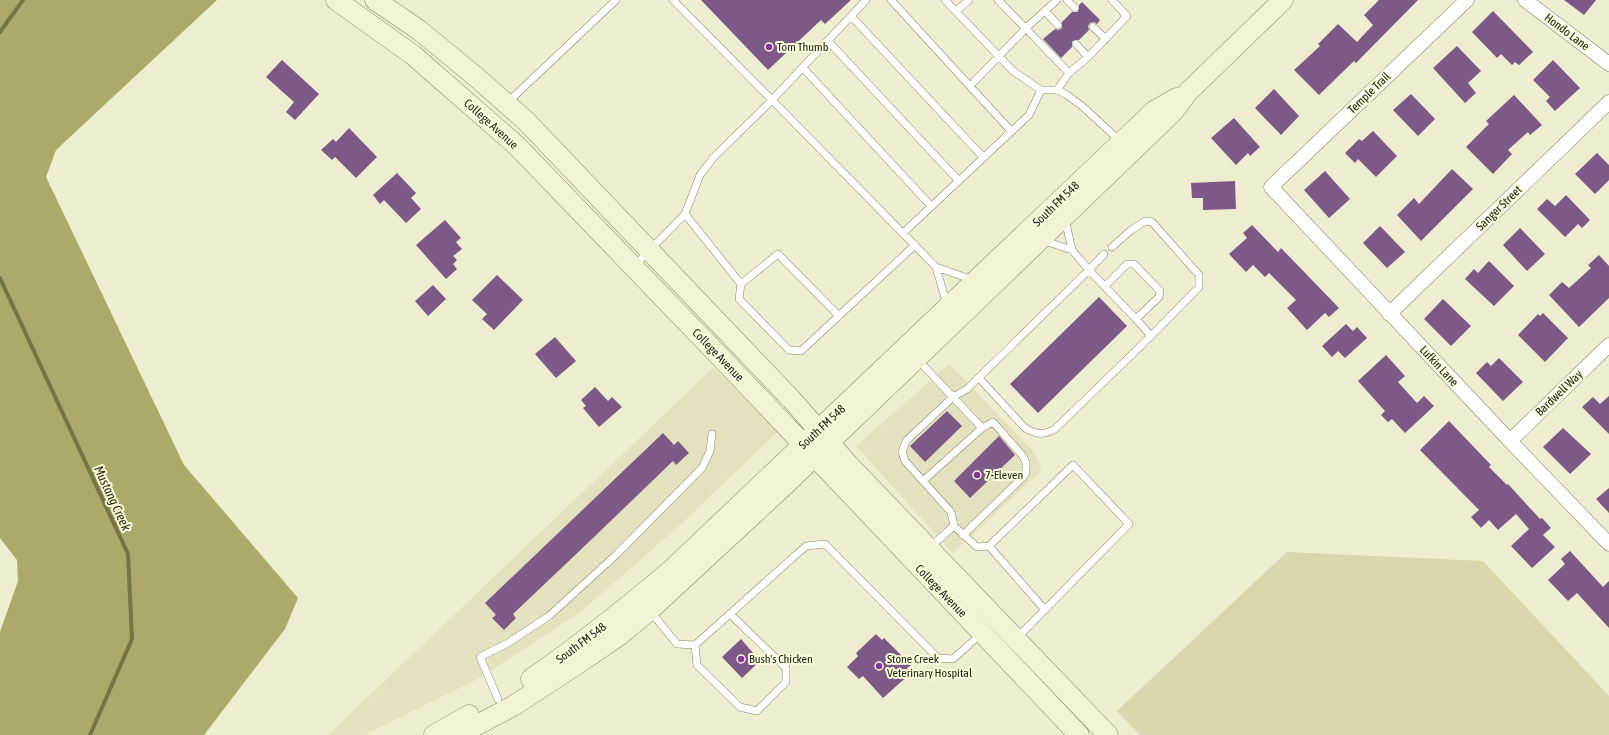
<svg xmlns="http://www.w3.org/2000/svg" width="1609" height="735" font-family="'Asap Condensed',sans-serif">
<style>
.built{fill:#e4e2be}
.green{fill:#d9d7ab}
.forest{fill:#ada96a}
.lines{fill:none;stroke-linecap:round;stroke-linejoin:round}
.stream{stroke:#777445;stroke-width:4}
.building{fill:#7d5988}
.service-casing{stroke:#868469;stroke-width:8}
.minor-casing{stroke:#868469;stroke-width:15}
.secondary-casing{stroke:#868469;stroke-width:21}
.service{stroke:#fff;stroke-width:7}
.minor{stroke:#fff;stroke-width:14}
.secondary{stroke:#f3f2d4;stroke-width:20}
.poi-dot{fill:#8733a1;stroke:#fcfbdc;stroke-width:1.5}
.labels{text-anchor:middle;stroke-width:4;stroke-linejoin:round;paint-order:stroke}
.street-label{font-size:12px;fill:#242318;stroke:#fcfbdc}
.poi-label{font-size:12px;fill:#242318;stroke:#fcfbdc;text-anchor:start}
.water-label{font-size:13px;font-style:italic;fill:#2d2b0d;stroke:#fcfbdc}
</style>
<rect width="100%" height="100%" fill="#eeedcf"/>
<path class="built" d="M949 364 1034 452 1042 470 953 553 856 446Z
M714 367 777 432 678 527 578 614 476 680 364 735H328Z"/>
<path class="green" d="M1287 552 1483 561 1609 696V735H1140L1117 711Z"/>
<path class="forest" d="M0 0H217L56 150 46 177 184 465 298 598 285 629 204 735H0V632L18 581 17 560 0 538Z"/>
<g class="lines">
<path class="stream" d="M0 32 23 0
M0 278 128 554 132 639 90 735"/>
</g>
<path class="building" d="M701 0H851L825 24 821 20 768 70Z
M1379 0H1418L1356 63 1354 61 1319 95 1294 70 1320 46 1318 44 1338 24 1357 42 1373 25 1364 15Z
M1564 0H1596L1584 15Z
M1082 2 1100 20 1097 24 1094 22 1090 23 1088 26 1089 30 1079 40 1072 41V47L1061 58 1043 39 1055 29 1059 30 1062 28V22L1072 12H1078L1079 5Z
M1493 11 1533 52 1519 65 1515 62 1512 65 1501 54 1497 58 1472 32Z
M1457 46 1481 71 1468 83 1476 93 1465 103 1433 68Z
M282 60 319 94 295 120 286 112 294 102 266 77Z
M1553 60 1580 88 1555 111 1546 101 1550 97 1533 80Z
M1274 89 1299 116 1281 135 1255 108Z
M1411 94 1435 119 1418 136 1393 110Z
M1514 95 1542 125 1530 135 1528 132 1508 150 1512 154 1493 174 1466 147 1489 124 1486 121Z
M1234 118 1260 147 1250 156 1248 153 1236 165 1211 138Z
M349 128 377 157 356 178 335 157 332 160 321 150 333 139 336 142Z
M1373 131 1397 156 1376 177 1358 159 1355 163 1345 153 1359 139 1362 141Z
M1597 153 1609 165V180L1595 194 1575 174Z
M1452 169 1473 189 1421 241 1397 215 1414 198 1419 204Z
M1325 171 1350 199 1329 218 1304 190Z
M397 173 416 193 411 198 421 209 406 223 384 200 380 204 373 195Z
M1235 181 1236 209 1203 210V198H1192L1191 183Z
M1566 195 1590 220 1582 228 1578 224 1565 237 1537 209 1547 199 1555 206Z
M445 220 461 238 456 242 462 249 453 256 457 260 453 264 457 269 446 279 416 245Z
M1252 225 1278 252 1281 248 1339 308 1329 317 1325 313 1307 330 1287 308 1296 300 1269 273 1265 277 1253 265 1246 272 1229 254 1247 238 1243 233Z
M1380 226 1405 252 1387 268 1363 243Z
M1520 228 1545 254 1527 271 1503 245Z
M1599 255 1609 266V298L1579 327 1549 295 1562 282 1569 288 1591 268 1588 265Z
M1489 261 1514 286 1494 306 1465 279 1474 269 1478 273Z
M497 275 523 300 494 330 482 319 487 314 472 300Z
M433 285 446 299 428 316 415 301Z
M1099 297 1127 326 1038 413 1010 384Z
M1443 299 1471 326 1451 346 1424 319Z
M1543 313 1568 338 1545 362 1518 335 1538 314 1540 316Z
M1346 324 1353 331 1357 327 1367 338 1345 358 1338 351 1332 357 1322 346Z
M555 337 576 361 556 378 535 354Z
M1386 355 1405 376 1398 382 1417 403 1424 396 1434 406 1405 433 1392 419 1388 422 1381 415 1385 411 1358 381Z
M1499 358 1523 382 1503 401 1476 373 1487 362 1491 366Z
M595 387 608 401 612 397 622 407 599 427 583 408 586 406 581 400Z
M1609 396V434L1582 407 1593 397 1600 404Z
M947 411 962 426 925 462 910 446Z
M1449 421 1491 465 1489 467 1507 485 1508 484 1540 519 1542 518 1551 528 1543 535 1555 547 1532 568 1511 546 1529 529 1516 514 1498 530 1489 520 1481 528 1471 517 1479 510 1420 450Z
M1563 428 1591 454 1570 474 1543 447Z
M663 433 674 445 678 441 689 453 676 465 673 461 593 538 513 614 516 618 504 630 492 618 496 615 485 603Z
M999 436 1015 455 970 498 954 481Z
M1609 488V513L1596 499Z
M1570 551 1603 587 1609 581V628L1577 593 1568 601 1548 580 1565 564 1561 559Z
M876 634 882 640 884 638 911 665 907 668 911 673 883 698 863 676 859 679 847 667 858 656 856 653Z
M741 639 760 661 742 678 722 657Z"/>
<g class="lines">
<defs>
<path id="service" d="M866 0 772 100 936 267
M891 0 1011 131
M945 0 1013 71 1041 90H1057L1067 95 1082 106 1120 141
M998 0 1069 73
M1067 0 1075 8
M956 11 969 0
M1045 11 1058 25
M851 16 983 157
M1093 27 1106 39
M828 41 958 180
M1076 44 1088 57
M803 68 931 206
M970 86 1026 28 1057 0
M1057 90 1069 73 1088 57 1127 16 1112 0
M507 103 616 0
M685 214 741 284 739 299 789 350 801 351 915 245
M903 233 1029 115 1041 90
M1042 240 1072 250
M1112 247 1130 231 1145 221 1152 222 1199 275V287L1151 336
M635 265 685 214 700 175 714 157 772 100 673 0
M741 284 778 254 839 316
M1105 286 1127 264H1134L1160 291 1159 297 1136 319
M947 305 936 267 973 280
M917 359 953 397 906 441 902 452 905 461 951 512 954 526 930 547
M979 378 1025 428C1037 435 1044 435 1055 429L1151 336 1136 319 1089 270 1104 254
M923 481 982 428
M954 526 977 547 989 546
M963 535 1025 475C1027 466 1027 462 1022 455L993 422 982 428 953 397 967 389 1089 270 1072 250 1065 219
M651 612 677 644 695 645 806 546 825 544 938 658 953 659 981 634
M1016 639 1129 524 1073 465 989 546 1045 610
M695 645 697 665 740 707 757 711 786 682V668L730 614
M498 699 480 657 508 643 549 616 617 554 702 468 710 451 712 434"/>
<path id="minor" d="M1467 0 1271 187 1510 441 1609 544
M1525 0 1609 64
M1389 314 1609 102
M1510 441 1609 345"/>
<path id="secondary" d="M336 0 413 55 517 146 727 364 1079 735
M375 0 419 30 475 76 526 121 792 400 848 464 1108 735
M531 679C580 645 625 609 670 571L1154 111 1177 98
M434 735 469 715
M458 735 513 706 576 665 620 635 650 610 785 485 1173 112 1188 92 1283 0"/>
</defs>
<use href="#service" class="service-casing"/>
<use href="#minor" class="minor-casing"/>
<use href="#secondary" class="secondary-casing"/>
<use href="#service" class="service"/>
<use href="#minor" class="minor"/>
<use href="#secondary" class="secondary"/>
</g>
<g class="poi-dot">
<circle cx="769" cy="47" r="4"/>
<circle cx="977" cy="475" r="4"/>
<circle cx="741" cy="659" r="4"/>
<circle cx="879" cy="666" r="4"/>
</g>
<g class="labels">
<g class="street-label">
<text transform="translate(1567 32) rotate(37)" y="4">Hondo Lane</text>
<text transform="translate(1369 93) rotate(-44)" y="4">Temple Trail</text>
<text transform="translate(491 124) rotate(42)" y="4">College Avenue</text>
<text transform="translate(1056 204) rotate(-44)" y="4">South FM 548</text>
<text transform="translate(1499 208) rotate(-44)" y="4">Sanger Street</text>
<text transform="translate(718 355) rotate(46)" y="4">College Avenue</text>
<text transform="translate(1439 366) rotate(47)" y="4">Lufkin Lane</text>
<text transform="translate(1559 393) rotate(-44)" y="4">Bardwell Way</text>
<text transform="translate(822 427) rotate(-43)" y="4">South FM 548</text>
<text transform="translate(941 591) rotate(46)" y="4">College Avenue</text>
<text transform="translate(581 643) rotate(-37)" y="4">South FM 548</text>
</g>
<g class="poi-label">
<text x="777" y="51">Tom Thumb</text>
<text x="985" y="479">7-Eleven</text>
<text x="749" y="663">Bush's Chicken</text>
<text x="887" y="663">Stone Creek<tspan x="887" dy="14">Veterinary Hospital</tspan></text>
</g>
<g class="water-label">
<text transform="translate(113 498) rotate(65)" y="5">Mustang Creek</text>
</g>
</g>
</svg>
